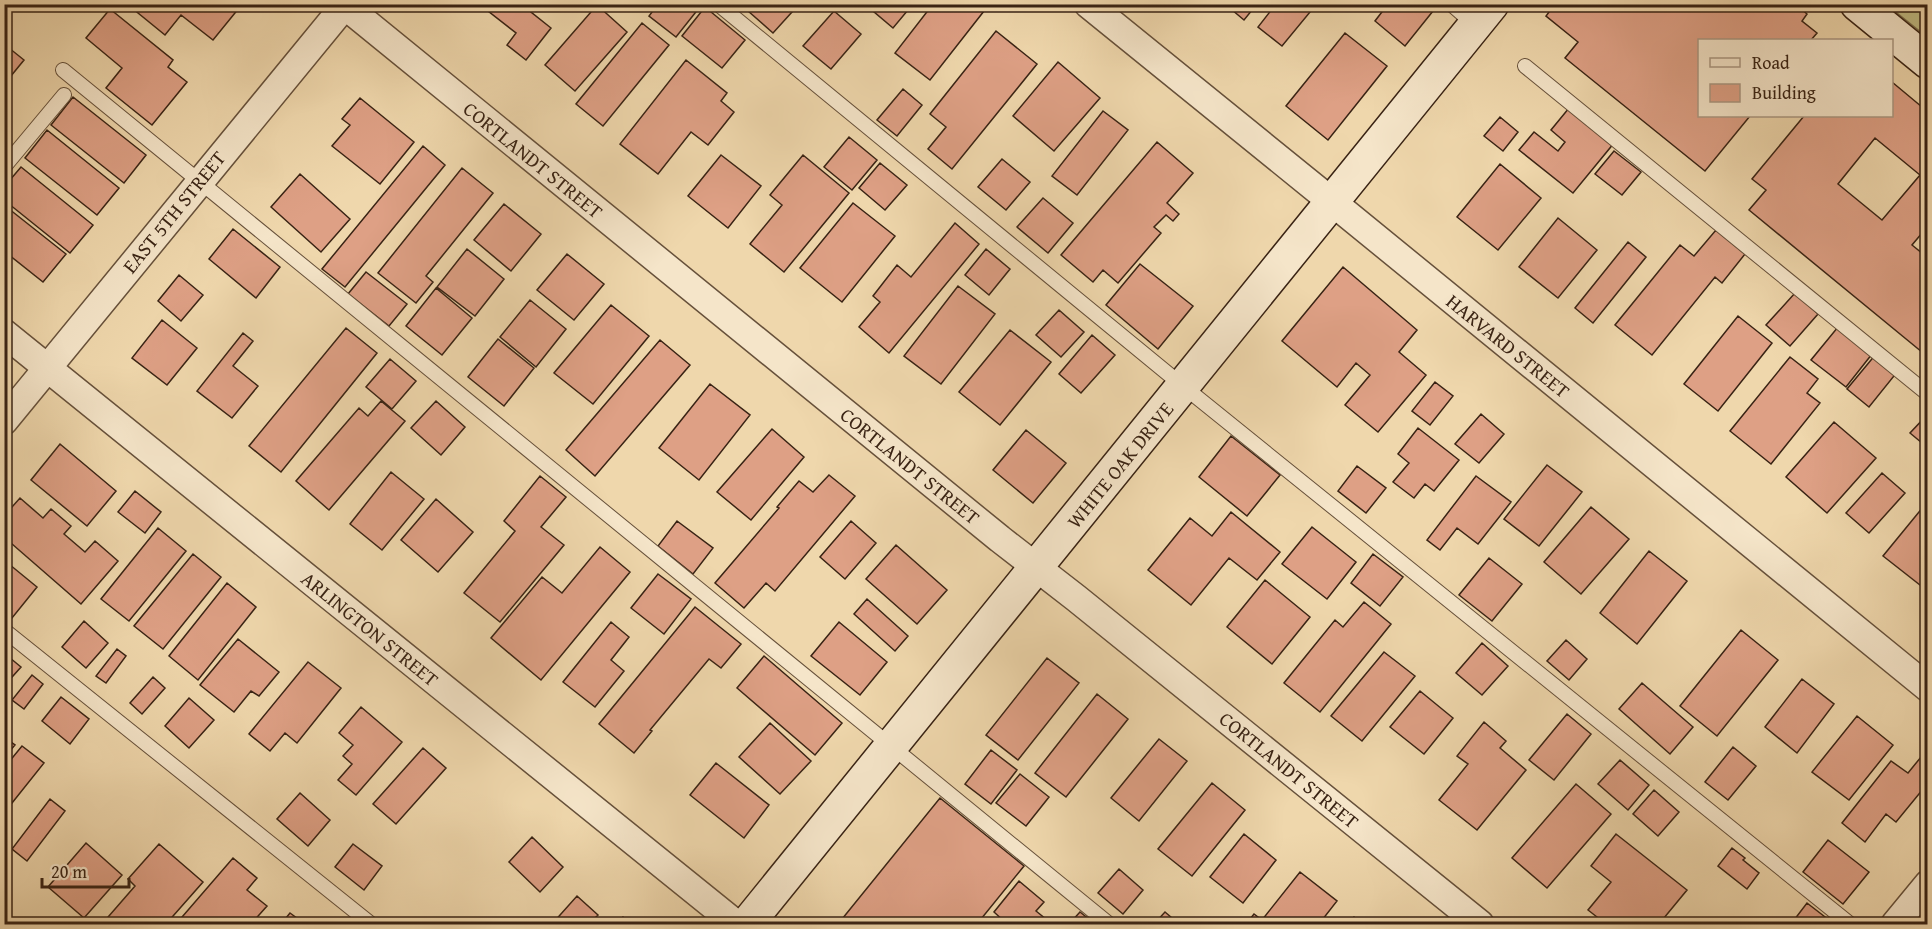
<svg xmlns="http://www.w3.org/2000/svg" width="1932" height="929" font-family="'Gentium Book Plus',serif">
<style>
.green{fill:#c1bc84;stroke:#7d704c;stroke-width:1.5}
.building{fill:#dea085;stroke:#392314;stroke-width:1.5;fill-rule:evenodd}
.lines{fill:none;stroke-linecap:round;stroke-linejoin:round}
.service-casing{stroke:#66503a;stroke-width:16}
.minor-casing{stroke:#66503a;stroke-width:30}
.secondary-casing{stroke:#392314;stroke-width:36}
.service{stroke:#f5e5c9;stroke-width:14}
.minor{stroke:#f5e5c9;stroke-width:27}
.secondary{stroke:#f5e5c9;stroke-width:33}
.labels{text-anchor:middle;stroke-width:4.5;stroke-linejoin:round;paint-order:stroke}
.street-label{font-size:20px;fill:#392314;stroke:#f5e5c9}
</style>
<rect width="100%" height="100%" fill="#efd7ac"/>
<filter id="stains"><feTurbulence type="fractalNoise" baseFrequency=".00333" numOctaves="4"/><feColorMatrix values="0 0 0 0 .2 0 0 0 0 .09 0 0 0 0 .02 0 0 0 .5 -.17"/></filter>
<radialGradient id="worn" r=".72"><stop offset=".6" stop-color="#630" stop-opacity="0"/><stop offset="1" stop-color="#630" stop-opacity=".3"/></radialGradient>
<path class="green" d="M1887 5H1927V37Z"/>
<path class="building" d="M127 4H235L239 8 213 40 181 15 165 35Z
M479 4H537L531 12 551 28 526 60 507 45 516 33Z
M658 4H695L699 8 676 37 649 16Z
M754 4H783L792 12 773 33 748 11Z
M878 4H913L893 28 873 11Z
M933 4H976L984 11 930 80 895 53Z
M1225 4H1257L1244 20Z
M1276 4 1315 6 1282 46 1258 27Z
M1388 4H1425L1433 11 1405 46 1375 21Z
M1555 4H1796L1807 14 1802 21 1817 33 1811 40H1700V116H1750L1705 171 1565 58 1578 42 1546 16Z
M597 5 627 32 575 91 545 65Z
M705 7 745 40 722 68 682 36Z
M110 9 173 60 168 67 187 82 152 125 106 88 122 68 86 38Z
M834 11 861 34 831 69 803 46Z
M642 23 669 45 603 126 576 104Z
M996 31 1037 64 952 169 928 149 946 127 930 114Z
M1345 33 1387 66 1328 140 1286 106Z
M4 44 24 60 6 82 4 81Z
M686 60 727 93 721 101 734 112 708 145 691 132 658 174 620 144Z
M1058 62 1100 98 1054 151 1013 116Z
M1892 82 1928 112V226L1912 245 1928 258V357L1749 210 1766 190 1752 179 1804 116H1892ZM1875 138 1920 175 1882 220 1838 184Z
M903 89 922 105 897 136 877 120Z
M73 97 146 155 124 183 51 125Z
M360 98 414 142 380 184 332 146 350 125 342 119Z
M1569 108 1614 143 1573 193 1519 150 1534 132 1558 151 1565 142 1551 130Z
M1103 111 1128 130 1077 195 1052 176Z
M1500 117 1518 132 1503 151 1484 136Z
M47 130 119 188 97 215 25 158Z
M849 137 877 160 852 190 824 167Z
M1157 142 1193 173 1167 203 1179 214 1173 221 1166 215 1154 227 1161 233 1118 283 1103 270 1093 282 1061 255Z
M423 146 445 165 345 287 322 269Z
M1614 151 1641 172 1622 195 1595 174Z
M721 155 761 186 728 228 688 196Z
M803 155 849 193 784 272 750 244 782 205 770 195Z
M1002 159 1030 182 1006 210 978 187Z
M880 163 907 185 885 210 859 188Z
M1500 164 1541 198 1498 250 1457 217Z
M21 167 93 225 70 253 4 200V187Z
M462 168 493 193 426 276 433 282 416 303 378 273Z
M300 174 350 219 321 252 271 207Z
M1043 198 1073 223 1048 253 1017 227Z
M853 203 895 236 842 302 800 268Z
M504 204 541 234 511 271 474 240Z
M4 205 66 254 43 282 4 251Z
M1558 218 1597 250 1558 298 1519 267Z
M955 223 979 244 889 353 859 327 880 302 873 296 897 265 911 277Z
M233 229 280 267 256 298 209 259Z
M1716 230 1745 254 1722 283 1715 277 1652 355 1615 325 1680 245 1694 256Z
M1628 242 1646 257 1593 323 1575 308Z
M467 249 504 279 475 316 437 287Z
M986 249 1010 269 989 295 965 275Z
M567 254 604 284 574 320 537 290Z
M1140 264 1193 306 1158 349 1106 305Z
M1343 267 1417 330 1399 352 1426 375 1378 432 1345 405 1370 375 1356 363 1337 387 1282 341Z
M366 272 407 304 389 326 348 294Z
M179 275 203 295 181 321 158 301Z
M958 286 995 314 941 384 904 356Z
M436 288 472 318 442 355 406 326Z
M1795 293 1818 314 1790 346 1766 325Z
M530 300 566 329 536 367 500 337Z
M611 305 649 336 593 404 554 373Z
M1059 310 1084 332 1061 357 1036 335Z
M1738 316 1772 343 1718 411 1684 384Z
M162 320 197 348 167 385 132 358Z
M1838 327 1872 354 1846 387 1811 360Z
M346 328 377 353 281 472 249 446Z
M1010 330 1051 362 1000 425 959 392Z
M243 333 253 341 233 366 258 386 232 418 197 391Z
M1092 335 1115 355 1081 393 1059 374Z
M498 339 534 368 504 406 468 377Z
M660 340 690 365 595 476 566 450Z
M1876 354 1898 371 1869 407 1847 389Z
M1790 357 1818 379 1807 393 1820 403 1771 464 1730 431Z
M390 359 416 381 392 409 366 387Z
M1435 382 1453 396 1430 425 1412 411Z
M710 384 750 415 699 480 659 448Z
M381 401 405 421 329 510 296 481 359 408 368 416Z
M436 401 465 427 441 455 411 428Z
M1481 414 1504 434 1479 463 1455 444Z
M1928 414V448L1910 433Z
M1834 422 1876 458 1827 513 1786 477Z
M1418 428 1459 460 1434 491 1425 484 1414 498 1393 482 1409 463 1398 454Z
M772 429 804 457 751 520 717 492Z
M1026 430 1066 463 1033 503 993 470Z
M1231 436 1280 475 1247 516 1199 477Z
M60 444 116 491 87 526 31 480Z
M1547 465 1582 492 1539 546 1504 519Z
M1357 466 1386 488 1366 513 1338 491Z
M391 472 424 499 382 550 350 524Z
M1882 473 1905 493 1869 533 1846 513Z
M829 475 855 496 775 591 766 583 744 608 715 583 779 508 777 507 799 481 813 492Z
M540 476 566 497 541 527 564 545 500 622 464 593 515 531 504 521Z
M1476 476 1511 502 1478 544 1457 528 1440 550 1427 540Z
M135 491 161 512 145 533 118 512Z
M20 498 43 518 51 509 71 526 64 534 85 552 95 541 118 561 81 604 4 537V516Z
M436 499 473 532 438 572 401 540Z
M1928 501V576L1920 585 1883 556Z
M1591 507 1629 539 1581 594 1544 562Z
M1231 512 1280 552 1257 580 1229 558 1191 605 1148 570 1190 518 1212 536Z
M677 521 713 548 693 574 658 546Z
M851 521 876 543 845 579 820 557Z
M1312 527 1356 562 1327 599 1282 564Z
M158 528 186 551 129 621 101 599Z
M896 545 947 590 917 624 866 579Z
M600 547 630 572 541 680 491 638 542 577 562 593Z
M1649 551 1687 581 1637 644 1600 613Z
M193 554 221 577 163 649 134 626Z
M1373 554 1403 577 1380 606 1351 583Z
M1489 558 1522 584 1492 621 1459 595Z
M4 560 37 587 12 618 4 611Z
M658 574 691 599 664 634 631 608Z
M1265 580 1310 617 1272 664 1227 627Z
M227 583 256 607 198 680 169 656Z
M867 599 908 636 895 651 854 614Z
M1364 602 1391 624 1320 712 1284 683 1335 620 1343 627Z
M695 607 741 644 721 668 709 659 650 730 652 731 634 753 599 724Z
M84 621 108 643 86 668 62 647Z
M611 622 629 637 611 660 624 671 595 707 563 682Z
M839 622 887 662 860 695 811 656Z
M1741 630 1778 660 1717 736 1680 706Z
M238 639 279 672 259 696 251 691 234 712 200 685Z
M1566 640 1587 659 1569 680 1547 661Z
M1482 643 1508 666 1482 695 1456 673Z
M117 649 126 656 106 683 96 676Z
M1384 652 1415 676 1362 741 1331 716Z
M4 653 21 667 4 686Z
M764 656 842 723 815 755 737 688Z
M1047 658 1079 683 1018 760 986 735Z
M308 662 341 688 297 743 285 733 270 751 249 734Z
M32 675 43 684 24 709 12 700Z
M153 677 165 688 142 714 130 703Z
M1802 679 1834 704 1797 753 1765 727Z
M1642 683 1693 727 1670 754 1619 709Z
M1420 691 1453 718 1424 754 1390 727Z
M1097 694 1128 719 1066 797 1035 773Z
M61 697 89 719 70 744 42 721Z
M189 698 214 720 189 748 165 726Z
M361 707 402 742 356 795 338 780 352 764 343 756 353 745 339 733Z
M1567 714 1591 734 1554 780 1529 760Z
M1857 716 1893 745 1849 800 1812 772Z
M1484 722 1506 741 1500 748 1526 770 1477 830 1439 800 1468 764 1457 756Z
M770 723 811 761 780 794 739 757Z
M4 737 15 745 4 758Z
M1159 739 1187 761 1139 821 1111 798Z
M22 746 44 763 4 813V768Z
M1733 747 1756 766 1728 800 1705 782Z
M423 748 446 768 396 824 373 804Z
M991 750 1017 770 991 804 965 784Z
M1921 757 1928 763V783L1896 822 1886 814 1865 842 1842 823 1891 761 1908 773Z
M1620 760 1649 785 1628 810 1598 784Z
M716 763 769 805 744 838 690 795Z
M1020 774 1049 797 1026 826 996 803Z
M1212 783 1245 810 1192 876 1158 849Z
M1576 784 1611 814 1547 888 1512 858Z
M1654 790 1679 812 1658 836 1633 814Z
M300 793 330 820 308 846 277 819Z
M940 798 1024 866 977 924H838Z
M50 799 65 811 27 861 12 849Z
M1244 834 1276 860 1243 903 1210 877Z
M1616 834 1687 890 1659 924H1606L1588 910 1611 882 1591 866Z
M532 837 563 867 540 892 509 862Z
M1828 840 1869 872 1843 904 1803 872Z
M86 843 122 875 84 918 48 887Z
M159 844 203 882 166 924H102L135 886 128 879Z
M353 844 382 866 364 890 335 867Z
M1732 848 1745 858 1743 860 1759 873 1747 889 1718 866Z
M233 858 257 878 247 890 267 906 251 924H230L224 920 219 924H176Z
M1119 869 1143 890 1123 914 1098 893Z
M1300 872 1337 901 1319 924H1246L1254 914 1262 920Z
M1019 881 1044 902 1036 911 1052 924H1005L1006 923 994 912Z
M577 896 598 915 589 924H552Z
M1807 903 1829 920 1825 924H1791Z
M1080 912 1095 924H1069Z
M1165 912 1179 924H1154Z
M290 913 305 924H281Z
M623 917 633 924H617Z
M1354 917 1364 924H1349Z"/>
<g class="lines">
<defs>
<path id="service" d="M718 4 1183 386 1850 924
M1451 4 1475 25
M1525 66 1928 394
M63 70 1109 924
M4 167 64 95
M4 630 371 924"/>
<path id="minor" d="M343 4 1000 539 1076 598 1480 924
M1088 4 1331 201 1928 688
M4 333 736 924
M4 421 346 4
M1895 924 1928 884"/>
<path id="secondary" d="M1857 4 1928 62
M747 924 1492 4"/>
</defs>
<use href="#service" class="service-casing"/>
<use href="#minor" class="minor-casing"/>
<use href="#secondary" class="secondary-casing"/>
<use href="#service" class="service"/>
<use href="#minor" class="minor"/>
<use href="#secondary" class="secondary"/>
</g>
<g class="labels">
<g class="street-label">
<text transform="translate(533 160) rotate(39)" y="7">CORTLANDT STREET</text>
<text transform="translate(174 212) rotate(-51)" y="7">EAST 5TH STREET</text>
<text transform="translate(1508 346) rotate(39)" y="7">HARVARD STREET</text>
<text transform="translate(1120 465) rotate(-51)" y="7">WHITE OAK DRIVE</text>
<text transform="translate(910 466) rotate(39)" y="7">CORTLANDT STREET</text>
<text transform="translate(370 629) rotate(39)" y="7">ARLINGTON STREET</text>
<text transform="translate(1289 770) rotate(39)" y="7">CORTLANDT STREET</text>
</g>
</g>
<rect width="1932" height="929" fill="none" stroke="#efd7ac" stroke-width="24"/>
<rect x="6" y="6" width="1920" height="917" fill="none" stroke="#392314" stroke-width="3"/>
<rect x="12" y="12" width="1908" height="905" fill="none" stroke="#392314" stroke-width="1.5"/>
<rect x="1698" y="39" width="195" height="78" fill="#f5e5c9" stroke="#aa9781" stroke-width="1.5"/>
<rect x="1710" y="58" width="30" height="9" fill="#f5e5c9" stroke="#aa9781" stroke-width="1.5"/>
<text x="1752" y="69" font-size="18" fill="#392314">Road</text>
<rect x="1710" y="84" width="30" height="18" fill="#dea085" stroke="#aa9781" stroke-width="1.5"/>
<text x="1752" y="99" font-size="18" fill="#392314">Building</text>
<path d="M42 878v9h87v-9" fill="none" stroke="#392314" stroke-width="3"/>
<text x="51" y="878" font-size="18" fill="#392314" stroke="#f5e5c9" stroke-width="4.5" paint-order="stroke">20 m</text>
<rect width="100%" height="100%" filter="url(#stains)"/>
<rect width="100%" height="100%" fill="url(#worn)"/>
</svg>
